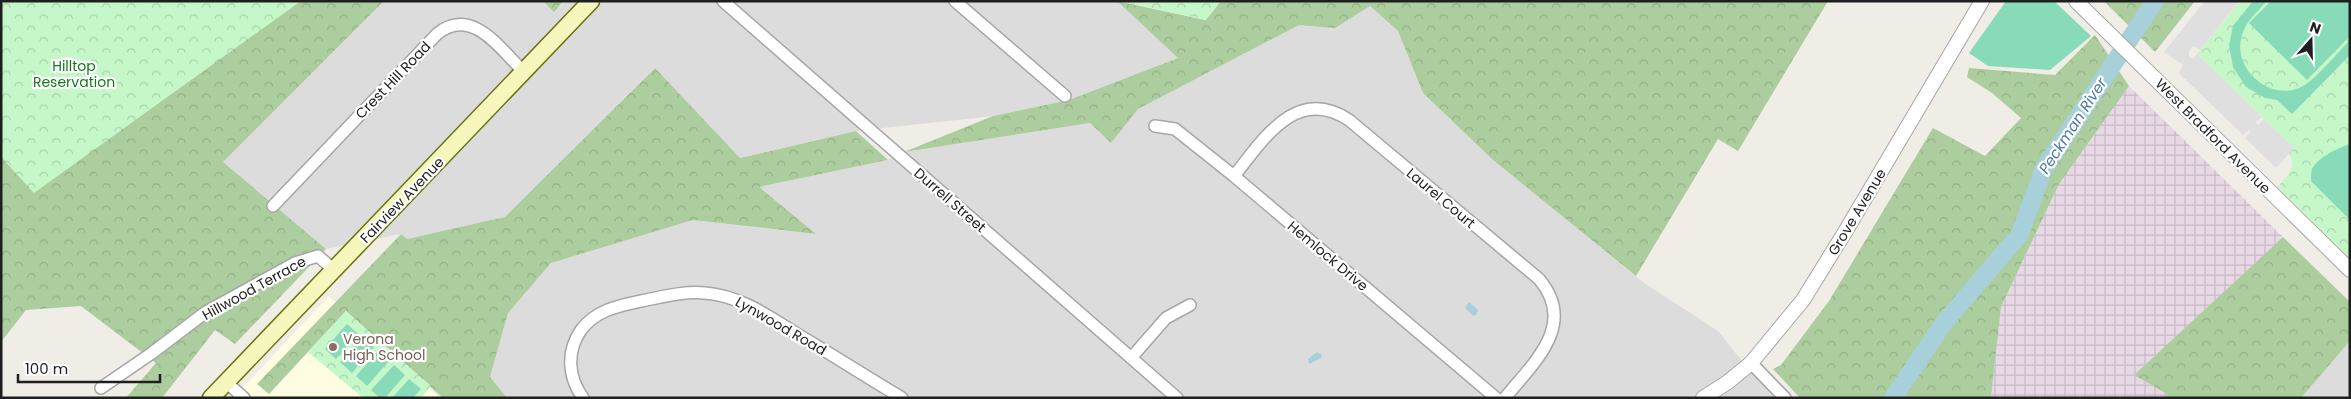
<svg xmlns="http://www.w3.org/2000/svg" width="2351" height="399" font-family="Poppins,sans-serif">
<style>
.residential{fill:#dddcdc}
.industrial{fill:url(#industrial-grid)}
.education{fill:#fefde1}
.forest{fill:url(#forest-crowns)}
.park{fill:url(#park-crowns)}
.pitch{fill:#88dbb9}
.parking{fill:#dfdfdf}
.water{fill:#a8d0db}
.lines{fill:none;stroke-linecap:round;stroke-linejoin:round}
.river{stroke:#a8d0db;stroke-width:18}
.minor-casing{stroke:#a6a6a6;stroke-width:14}
.tertiary-casing{stroke:#a6a6a6;stroke-width:16}
.secondary-casing{stroke:#69730a;stroke-width:19}
.minor{stroke:#fff;stroke-width:11}
.tertiary{stroke:#fff;stroke-width:14}
.secondary{stroke:#f5f7bd;stroke-width:16}
.education-dot{fill:#8d6e63;stroke:#fff;stroke-width:2}
.labels{text-anchor:middle;stroke-width:4.5;stroke-linejoin:round;paint-order:stroke}
.park-label{font-size:14px;fill:#117a18;stroke:#fff}
.street-label{font-size:14px;fill:#1f1f1f;stroke:#fff}
.education-label{font-size:14px;fill:#785e54;stroke:#fff;text-anchor:start}
.water-label{font-size:15px;font-style:italic;fill:#4c7aa3;stroke:#fff}
</style>
<defs>
<pattern id="industrial-grid" width="8" height="8" patternUnits="userSpaceOnUse" patternTransform="scale(1.25)"><rect width="8" height="8" fill="#e8d8e6"/><path d="M0 4h8M4 0v8" fill="none" stroke="#c7b9c5"/></pattern>
<pattern id="forest-crowns" width="20" height="18" patternUnits="userSpaceOnUse" patternTransform="scale(1.25)"><rect width="20" height="18" fill="#accd9d"/><path d="M2 6a3 3 0 1 1 6 0M12 15a3 3 0 1 1 6 0" fill="none" stroke="#94b087"/></pattern>
<pattern id="park-crowns" width="20" height="18" patternUnits="userSpaceOnUse" patternTransform="scale(1.25)"><rect width="20" height="18" fill="#c5f7c9"/><path d="M2 6a3 3 0 1 1 6 0M12 15a3 3 0 1 1 6 0" fill="none" stroke="#a9d3ac"/></pattern>
</defs>
<rect width="100%" height="100%" fill="#f0ece6"/>
<path class="residential" d="M384 1H543L554 11 563 1H1117L1178 58 1069 100 993 116 856 131 740 158 654 68 505 218 406 239 401 234 326 249 222 163Z
M1370 6 1398 31 1423 93 1493 160 1644 283 1718 331 1746 366H1751L1792 398H507L490 377 508 313 551 263 693 220 815 234 758 187 888 160 904 152 1090 123 1111 143 1137 109 1299 25 1335 27Z
M2350 341V398H2301Z"/>
<path class="industrial" d="M2129 86 2283 237 2134 375 2167 394 2164 398H1991L2001 307 2059 184Z"/>
<path class="education" d="M329 296 440 398H233Z"/>
<path class="forest" d="M1 1H384L223 162 326 249 235 344 215 330 162 398H126L156 363 81 306 26 310 1 342Z
M543 1H563L554 12Z
M1117 1 1205 20 1221 1H1828L1738 151 1718 139 1636 276 1493 160 1423 93 1398 31 1370 6 1335 28 1299 25 1138 109 1111 143 1090 123 904 152 993 116 1069 100 1178 58Z
M2104 1H2195L2155 52Z
M2095 35 2129 86 2059 184 2001 307 1991 398H1800L1773 369 1781 365 1829 301 1933 128 1985 156 2021 118 1992 93 1967 77 1969 68 2055 75Z
M655 68 740 158 856 131 888 160 759 187 816 234 693 220 551 263 508 313 490 377 507 398H443L346 311 269 394 257 384 401 234 407 239 505 217Z
M2283 237 2350 302V341L2301 398H2164L2167 394 2134 375Z"/>
<path class="park" d="M1 1H301L34 193 1 157Z
M1120 1H1221L1206 20Z
M2240 1H2350V258L2278 187C2286 176 2298 168 2289 154L2294 148 2197 54Z
M346 311 431 386 421 398H363L308 352Z"/>
<path class="pitch" d="M2006 1H2054L2091 36 2050 70 1988 66 1969 53Z
M2253 1H2267C2257 12 2246 21 2242 35 2231 68 2271 104 2303 86 2316 79 2338 52 2350 40V55L2292 114 2277 100 2265 98 2246 87 2233 67 2229 45 2233 26Z
M2271 1H2350V36L2307 80 2249 23Z
M2350 144V220L2311 181C2311 178 2311 172 2312 169 2318 157 2338 148 2350 144Z
M347 324 358 334 336 359 325 349Z
M362 337 374 347 352 373 340 362Z
M378 351 389 361 367 386 356 376Z
M394 365 405 375 385 398H380L371 390Z
M409 379 421 389 413 398H392Z"/>
<path class="parking" d="M2205 1H2239L2200 50 2193 46 2189 51V56L2193 59 2197 54 2262 117 2256 122 2258 125 2264 119 2294 148 2276 168 2245 138 2251 132 2249 130 2243 135 2179 73 2183 65 2164 52Z"/>
<path class="water" d="M1469 302 1478 310 1476 315 1473 316 1465 308Z
M1317 352 1322 355 1321 358 1309 364 1308 359Z"/>
<g class="lines">
<path class="river" d="M1893 398 1943 324 2020 234 2043 170 2155 1"/>
<defs>
<path id="minor" d="M723 1 1177 398
M955 1 1065 96
M1155 126 1175 129 1234 176 1496 398
M1234 176C1263 140 1296 85 1349 120L1539 279C1578 325 1533 363 1505 398
M273 206 437 34C472 5 501 50 524 72
M1131 358 1166 318 1190 305
M1751 363 1785 398
M226 382 244 398
M101 388 152 353 206 312 295 263 318 256 334 270
M583 398C568 377 566 352 581 330 596 310 618 306 641 301 662 297 683 291 705 293 744 296 775 321 807 340 839 359 870 379 902 398"/>
<path id="tertiary" d="M2076 1 2350 270
M1703 398 1728 382 1751 363 1803 300 1845 232 1982 1"/>
<path id="secondary" d="M211 398 591 1"/>
</defs>
<use href="#minor" class="minor-casing"/>
<use href="#tertiary" class="tertiary-casing"/>
<use href="#secondary" class="secondary-casing"/>
<use href="#minor" class="minor"/>
<use href="#tertiary" class="tertiary"/>
<use href="#secondary" class="secondary"/>
</g>
<circle class="education-dot" cx="333" cy="347" r="5"/>
<g class="labels">
<g class="park-label">
<text x="74" y="71">Hilltop<tspan x="74" dy="16">Reservation</tspan></text>
</g>
<g class="street-label">
<text transform="translate(393 80) rotate(-46)" y="5">Crest Hill Road</text>
<text transform="translate(2213 136) rotate(45)" y="5">West Bradford Avenue</text>
<text transform="translate(1441 198) rotate(40)" y="5">Laurel Court</text>
<text transform="translate(402 200) rotate(-46)" y="5">Fairview Avenue</text>
<text transform="translate(950 200) rotate(41)" y="5">Durrell Street</text>
<text transform="translate(1857 212) rotate(-59)" y="5">Grove Avenue</text>
<text transform="translate(1328 256) rotate(40)" y="5">Hemlock Drive</text>
<text transform="translate(254 288) rotate(-29)" y="5">Hillwood Terrace</text>
<text transform="translate(781 326) rotate(30)" y="5">Lynwood Road</text>
</g>
<g class="education-label">
<text x="343" y="344">Verona<tspan x="343" dy="16">High School</tspan></text>
</g>
<g class="water-label">
<text transform="translate(2073 126) rotate(-57)" y="5">Peckman River</text>
</g>
</g>
<rect width="2351" height="399" fill="none" stroke="#1f1f1f" stroke-width="5"/>
<g transform="translate(2311 40) rotate(20)" stroke="#ffffff" stroke-width="4" paint-order="stroke">
<path d="M0-4L9 19L0 12L-9 19Z" fill="#1f1f1f"/>
<text y="-8" font-size="14" font-weight="bold" text-anchor="middle" fill="#1f1f1f">N</text>
</g>
<path d="M18 374v8h142v-8" fill="none" stroke="#1f1f1f" stroke-width="2.5"/>
<text x="25" y="374" font-size="15" fill="#1f1f1f" stroke="#ffffff" stroke-width="4" paint-order="stroke">100 m</text>
</svg>
